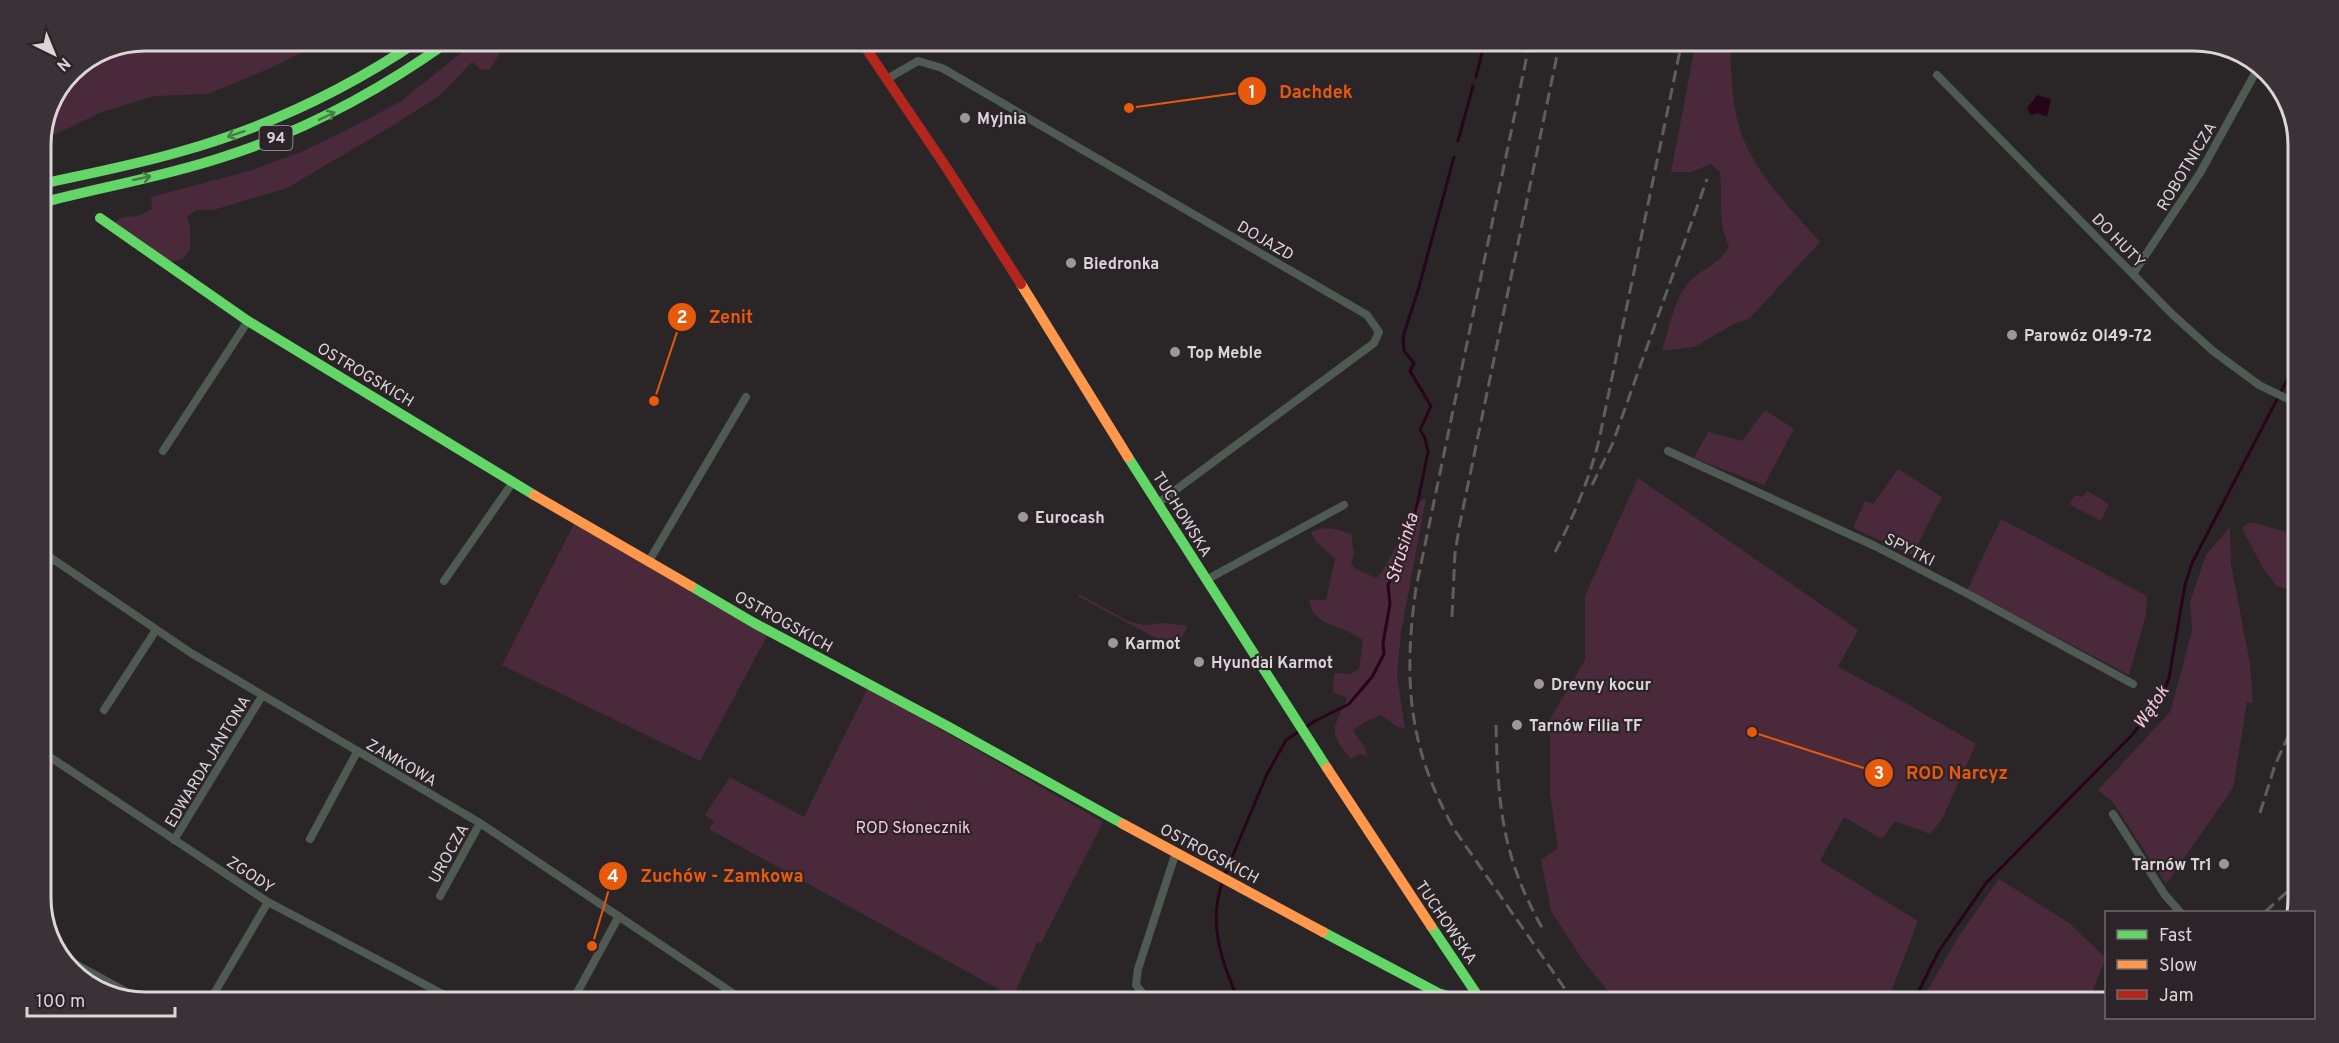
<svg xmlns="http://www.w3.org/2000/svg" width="2339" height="1043" font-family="Overpass,sans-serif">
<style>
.green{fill:#4a293b}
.water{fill:#28041a}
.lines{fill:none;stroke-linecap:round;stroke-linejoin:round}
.stream{stroke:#28041a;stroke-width:3}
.street{stroke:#4e5a52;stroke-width:8}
.fast{stroke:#63d668;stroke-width:10}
.slow{stroke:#ff974d;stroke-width:10}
.jam{stroke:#b3261e;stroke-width:10}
.rail{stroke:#5b605d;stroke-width:3;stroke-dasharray:12 6;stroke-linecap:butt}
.oneway{stroke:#487d48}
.poi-dot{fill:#9c989a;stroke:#2c2428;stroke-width:2}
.labels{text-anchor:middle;stroke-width:4.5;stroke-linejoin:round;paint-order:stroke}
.shield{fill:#2c2428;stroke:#a6a0a2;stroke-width:1.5}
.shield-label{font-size:15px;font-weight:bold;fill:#dad5d7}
.poi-label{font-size:16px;font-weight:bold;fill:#dad5d7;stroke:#2c2428;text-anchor:start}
.street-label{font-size:16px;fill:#dad5d7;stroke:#2c2428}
.park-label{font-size:16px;fill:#f7c7de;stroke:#2c2428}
.water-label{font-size:18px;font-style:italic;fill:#f8c8df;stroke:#2c2428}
.rim{fill:none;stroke:#dad5d7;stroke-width:3}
.leader{fill:none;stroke:#e8590c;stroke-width:2}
.callout-dot{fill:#e8590c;stroke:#2c2428;stroke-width:2}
.mark-label{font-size:18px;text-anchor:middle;font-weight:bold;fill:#fff}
.callout-label{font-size:18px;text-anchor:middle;font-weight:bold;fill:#e8590c;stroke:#2c2428;stroke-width:4.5;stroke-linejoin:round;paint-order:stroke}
</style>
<rect width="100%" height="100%" fill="#2a2628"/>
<path class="green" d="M145 41H325L277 65 208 94 154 96 102 112 41 141 71 71 105 48Z
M476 41H507L490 69 481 70 472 62 439 96 392 126 287 188 213 210H196L187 217 190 227V250L182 259 167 263 113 226C120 215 126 217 137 216 142 215 147 211 152 209L151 197 249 171 301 152 345 131 400 102Z
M1696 41H1730C1731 65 1731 90 1736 114 1746 166 1787 204 1820 242L1750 318 1734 324 1694 347 1662 351C1669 329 1674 298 1690 281 1703 268 1721 264 1729 246 1717 222 1723 198 1720 172L1711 164 1691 172H1671Z
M1765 410 1794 429 1764 485 1694 458 1708 432 1742 441Z
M1898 469 1942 497 1912 555 1853 528 1865 501 1873 504Z
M1638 478 1858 630 1838 667 1895 697 1976 744 1942 819 1930 834 1895 821 1882 839 1844 817 1820 861 1918 921 1887 1002H1617L1582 959 1551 911 1541 860 1558 848 1550 794V719L1585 660V596Z
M2087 491 2109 504 2101 521 2069 504 2075 495 2082 497Z
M1426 498 1401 633 1397 675 1405 728 1397 727 1381 715 1366 721 1353 730C1358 740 1366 745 1367 756L1360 754 1351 759C1327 729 1333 731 1347 698L1333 692 1334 673 1350 674 1359 669 1363 640C1344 625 1312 627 1309 600H1326L1335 559 1315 540 1311 532C1326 525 1336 529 1351 534L1354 554 1351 564 1356 569 1376 578 1382 572 1407 527 1416 503Z
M2001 519 2147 596 2146 614 2129 675 1967 590Z
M2250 522 2298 535V592L2277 586 2264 570 2242 528Z
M574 524 768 634 700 761 502 665Z
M2230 527 2231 564 2250 664 2253 703 2247 702 2233 788 2166 884 2112 801 2098 790 2170 712 2192 631 2190 602 2206 555Z
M1079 594 1128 621 1143 625 1163 623 1188 626 1176 649 1078 596Z
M868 688 1103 822 1041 943 1037 942 1013 997 709 829 714 821 705 815 730 777 804 817Z
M1999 879 2069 923 2106 958 2090 997 2082 1002H1921L1960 934Z"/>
<path class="water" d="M2037 95 2051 99 2047 117 2038 113 2031 115 2027 108Z"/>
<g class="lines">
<path class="stream" d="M1476 77 1485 41
M1458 141 1473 86
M1225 874 1267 774 1286 740 1315 721 1349 704 1372 677 1384 654 1383 643 1390 604 1388 585 1403 556 1418 501 1428 452 1425 438 1420 430 1431 406 1410 371 1414 363 1404 351 1403 337 1419 287 1454 157
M1223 880C1207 925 1222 961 1239 1002
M1913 1002 1939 951 1986 883 2132 735 2162 697 2169 678 2185 585 2192 563 2298 359"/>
<path class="street" d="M1937 75 2172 314 2213 351 2259 385 2298 404
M887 79 918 61 942 68 1367 315 1379 332 1374 343 1158 503
M2133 274 2200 173 2258 68
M163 451 248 321
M1668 451 1875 546 1966 593 2133 684
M41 551 191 653 480 823 746 1002
M649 561 746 397
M41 574 52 559
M1206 580 1344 505
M444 581 513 482
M104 710 156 630
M41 751 268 902 458 1002
M2113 814 2165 895 2180 912
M310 839 357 752
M174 840 262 696
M440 896 480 823
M57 954 145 1002
M105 994 111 984
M209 1002 268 902
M572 1002 619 916
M1158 1002 1144 995 1136 985 1138 969 1176 852"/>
<path class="fast" d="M41 184C87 174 134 165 179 152 265 128 344 91 418 41
M41 203C101 187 163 177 223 157 305 131 379 91 449 41
M100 218 248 321 534 495
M1128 457 1327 768
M691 586 754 623 947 726 1123 824
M1431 926 1482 1002
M1323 932 1438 993 1460 1000 1479 998"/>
<path class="slow" d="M1021 284 1128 457
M534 495 691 586
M1327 768 1431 926
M1123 824 1323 932"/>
<path class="jam" d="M861 41 946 167 1021 284"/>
<path class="rail" d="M1530 41 1416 588C1403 680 1408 750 1456 832L1574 1002
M1592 485 1612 445 1707 179
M1555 552C1574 516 1589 480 1599 440L1682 41
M1452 617 1455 553 1460 523 1560 41
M1496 725C1498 806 1502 858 1544 931
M2260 813 2275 765 2298 715
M2265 912 2298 882"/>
</g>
<defs><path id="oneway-shaft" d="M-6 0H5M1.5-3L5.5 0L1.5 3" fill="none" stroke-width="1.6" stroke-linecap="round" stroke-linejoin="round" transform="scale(1.5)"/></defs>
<g class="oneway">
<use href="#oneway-shaft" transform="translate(327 116) rotate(-26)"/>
<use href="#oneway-shaft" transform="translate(236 134) rotate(162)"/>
<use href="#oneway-shaft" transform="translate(142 178) rotate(-13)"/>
</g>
<g class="poi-dot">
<circle cx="965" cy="118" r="6"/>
<circle cx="1071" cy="263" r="6"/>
<circle cx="2012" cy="335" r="6"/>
<circle cx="1175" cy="352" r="6"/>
<circle cx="1023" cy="517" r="6"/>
<circle cx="1113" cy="643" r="6"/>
<circle cx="1199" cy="662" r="6"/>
<circle cx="1539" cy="684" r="6"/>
<circle cx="1517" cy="725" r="6"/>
<circle cx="2224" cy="864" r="6"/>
</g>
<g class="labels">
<rect class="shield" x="259.5" y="126" width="33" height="24" rx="4.5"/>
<g class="shield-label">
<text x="276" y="143">94</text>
</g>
<g class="poi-label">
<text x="977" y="124">Myjnia</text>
<text x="1083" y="269">Biedronka</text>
<text x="2024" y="341">Parowóz Ol49-72</text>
<text x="1187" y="358">Top Meble</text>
<text x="1035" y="523">Eurocash</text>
<text x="1125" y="649">Karmot</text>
<text x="1211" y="668">Hyundai Karmot</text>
<text x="1551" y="690">Drevny kocur</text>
<text x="1529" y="731">Tarnów Filia TF</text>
<text x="2212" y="870" text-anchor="end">Tarnów Tr1</text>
</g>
<g class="street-label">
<text transform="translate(2186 166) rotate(-59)" y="6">ROBOTNICZA</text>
<text transform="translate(1266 240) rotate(30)" y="6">DOJAZD</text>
<text transform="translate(2119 240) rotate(46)" y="6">DO HUTY</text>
<text transform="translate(366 374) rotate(31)" y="6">OSTROGSKICH</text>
<text transform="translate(1183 514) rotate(58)" y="6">TUCHOWSKA</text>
<text transform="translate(1910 549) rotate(27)" y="6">SPYTKI</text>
<text transform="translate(784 621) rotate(29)" y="6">OSTROGSKICH</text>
<text transform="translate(207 761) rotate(-59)" y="6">EDWARDA JANTONA</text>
<text transform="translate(402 762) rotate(30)" y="6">ZAMKOWA</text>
<text transform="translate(448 853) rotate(-61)" y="6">UROCZA</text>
<text transform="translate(1210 853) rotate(28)" y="6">OSTROGSKICH</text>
<text transform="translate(251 874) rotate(33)" y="6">ZGODY</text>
<text transform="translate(1447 922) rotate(56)" y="6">TUCHOWSKA</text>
</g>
<g class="park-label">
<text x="913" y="833">ROD Słonecznik</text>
</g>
<g class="water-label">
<text transform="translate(1402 548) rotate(-73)" y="6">Strusinka</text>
<text transform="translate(2151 707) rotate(-56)" y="6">Wątok</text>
</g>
</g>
<path d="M0 0H2339V1043H0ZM145 51H2194A94 94 0 0 1 2288 145V898A94 94 0 0 1 2194 992H145A94 94 0 0 1 51 898V145A94 94 0 0 1 145 51Z" fill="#3a3236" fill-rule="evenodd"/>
<path class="rim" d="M145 51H2194A94 94 0 0 1 2288 145V898A94 94 0 0 1 2194 992H145A94 94 0 0 1 51 898V145A94 94 0 0 1 145 51Z"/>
<path class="leader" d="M1129 108L1252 91M654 401L682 317M1752 732L1879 773M592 946L613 876"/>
<g class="callout-dot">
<circle cx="1129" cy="108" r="6"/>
<circle cx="654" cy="401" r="6"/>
<circle cx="1752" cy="732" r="6"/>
<circle cx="592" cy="946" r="6"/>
<circle cx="1252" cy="91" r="15"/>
<circle cx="682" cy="317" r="15"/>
<circle cx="1879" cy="773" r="15"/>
<circle cx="613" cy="876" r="15"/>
</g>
<g class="mark-label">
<text x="1252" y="98">1</text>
<text x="682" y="323">2</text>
<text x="1879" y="779">3</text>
<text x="613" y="882">4</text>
</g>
<g class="callout-label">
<text x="1316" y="98">Dachdek</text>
<text x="731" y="323">Zenit</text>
<text x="1957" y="779">ROD Narcyz</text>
<text x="722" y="882">Zuchów - Zamkowa</text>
</g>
<rect x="2105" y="911" width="210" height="108" fill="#2c2428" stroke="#726b6e" stroke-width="1.5"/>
<rect x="2117" y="930" width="30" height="9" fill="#63d668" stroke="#726b6e" stroke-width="1.5"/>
<text x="2159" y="941" font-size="18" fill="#dad5d7">Fast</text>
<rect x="2117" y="960" width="30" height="9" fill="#ff974d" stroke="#726b6e" stroke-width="1.5"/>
<text x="2159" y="971" font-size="18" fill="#dad5d7">Slow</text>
<rect x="2117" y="990" width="30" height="9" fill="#b3261e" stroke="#726b6e" stroke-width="1.5"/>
<text x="2159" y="1001" font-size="18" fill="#dad5d7">Jam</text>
<g transform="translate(54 54) rotate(137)" stroke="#2c2428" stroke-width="4.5" paint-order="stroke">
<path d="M0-4.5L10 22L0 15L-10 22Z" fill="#dad5d7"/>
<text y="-9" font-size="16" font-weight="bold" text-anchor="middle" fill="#dad5d7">N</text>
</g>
<path d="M27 1007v9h148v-9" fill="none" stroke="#dad5d7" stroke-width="3"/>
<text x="36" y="1007" font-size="18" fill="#dad5d7" stroke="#2c2428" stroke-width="4.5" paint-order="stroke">100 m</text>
</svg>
